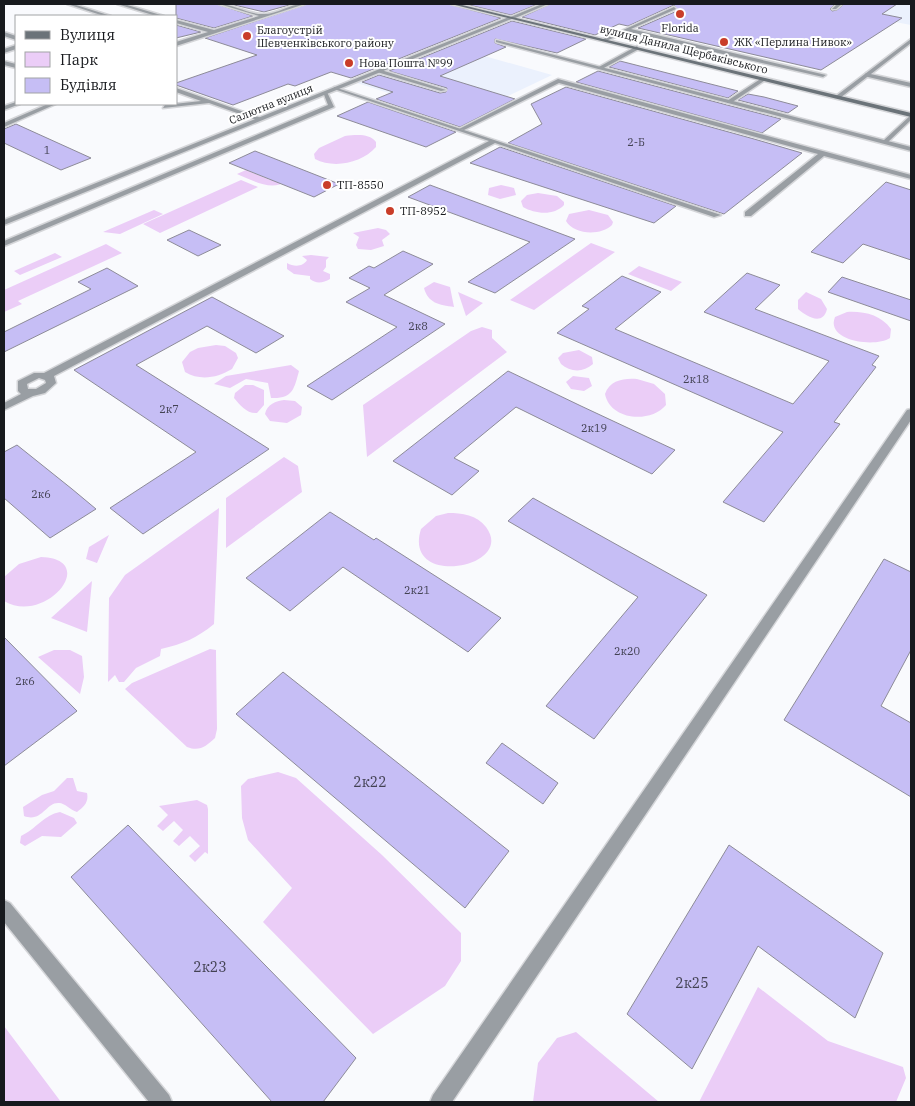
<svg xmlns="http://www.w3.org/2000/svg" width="915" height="1106" font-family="'IBM Plex Serif',serif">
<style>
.built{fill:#ebf1fd}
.green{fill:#ebcdf7}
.building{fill:#c6bef5;stroke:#8d8b98}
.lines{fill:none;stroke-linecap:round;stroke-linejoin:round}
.service-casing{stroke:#d5d6d9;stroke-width:3}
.minor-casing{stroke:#d5d6d9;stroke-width:3}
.tertiary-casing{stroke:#d5d6d9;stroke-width:3}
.secondary-casing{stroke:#d5d6d9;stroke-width:3}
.service{fill:#999ea3;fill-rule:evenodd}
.minor{fill:#999ea3;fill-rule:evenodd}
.tertiary{fill:#999ea3;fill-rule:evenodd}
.secondary{fill:#6b7379;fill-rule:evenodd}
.poi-dot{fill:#c93d29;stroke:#fff;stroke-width:2}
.labels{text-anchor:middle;stroke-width:4;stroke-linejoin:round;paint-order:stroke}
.far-poi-label{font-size:11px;fill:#17191d;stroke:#fff;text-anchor:start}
.far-street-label{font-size:11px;fill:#17191d;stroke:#fff}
.number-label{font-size:11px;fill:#434253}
.near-number-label{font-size:14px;fill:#434253}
</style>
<rect width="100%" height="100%" fill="#f9fafd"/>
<path class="built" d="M710 4H911V25L831 10 703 8Z
M449 46 552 75 464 117 357 83Z"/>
<path class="green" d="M345 136C356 135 369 133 376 142V147C362 163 334 169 315 159L314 154 319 148Z
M246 170 270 180 276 177 286 181C272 192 252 180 237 174Z
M241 180 258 187 160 233 143 224Z
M501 185 514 188 516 195 500 199 488 195 489 188Z
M538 193 557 196 564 202V205C554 216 535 214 523 207L521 201 527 195Z
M154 210 163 214 120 234 103 232Z
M589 210 608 215 613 222 612 225C601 236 574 235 566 221L569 214Z
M378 228 386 230 390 234 382 240 384 246 371 250 358 249 356 245 359 237 353 233Z
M591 243 615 252 534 310 510 300Z
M106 244 122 253 18 301 22 304 4 312V290Z
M55 253 62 257 20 275 14 271Z
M311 255 329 257 326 260V267L323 271 330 274V279C323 283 316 284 310 279V276L294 274 287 269V263C294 267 303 267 307 260L302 256Z
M639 266 682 282 671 291 628 274Z
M434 282 450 287 454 307C439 305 428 303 424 288Z
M458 292 483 303 466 316Z
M806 292 821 299 827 309C823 326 807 317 798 309V300Z
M847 312C864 311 881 315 891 329L890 338C875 348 825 341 835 317Z
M482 327 492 330V338L507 352 367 457 363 405 471 331Z
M216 345 225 346 236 353 238 358 232 369C217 378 200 381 185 372L182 362 190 352 198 348Z
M579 350 592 357 593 364C583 373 570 372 561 364L558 358 563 353Z
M291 365 299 371C294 389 293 399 271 398L268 383 246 379 230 388 214 384 226 376Z
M573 376 589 378 592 386 584 391 571 389 566 382Z
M637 379 654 384 665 394 666 405C650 424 610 420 605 394 610 380 624 378 637 379Z
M245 385H253L264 390V405L257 413C247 414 240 405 234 398L235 393Z
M284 400 295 401 302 407 301 415 287 423 270 421 265 414C267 404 276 401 284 400Z
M284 457 298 466 302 492 226 548V498Z
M219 508 214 624C197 638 183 644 161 649L160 656 136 668 124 682H119L115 675 108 682 109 598 125 575Z
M448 513C462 513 477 515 486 527 517 568 402 589 421 529L436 516Z
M109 535 97 563 86 559 89 547Z
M41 557C101 559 45 626 4 601V577L19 564Z
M92 581 87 632 51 618Z
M210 649 216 650V654L217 729 215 738C206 746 200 752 187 747L125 689 132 683Z
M54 650H70L82 656 84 677 80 694 38 657Z
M278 772 296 778 382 855 461 933V961L445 986 373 1034 263 922 292 888 248 840 242 818 241 786 248 779Z
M67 778H73L77 791 87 793C89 802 84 807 77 812 70 810 65 803 59 803 46 802 42 823 24 816L23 807 42 795 54 791Z
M197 800 207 805 208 809V854L205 852 195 862 189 856 200 846 190 836 179 846 173 841 183 830 174 821 163 831 157 826 168 815 159 806Z
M60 812 74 818 77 823 61 837 42 836 25 846 20 843 21 836C36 829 44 815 60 812Z
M758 987 828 1041 903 1067 906 1078 896 1102H699Z
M4 1026 61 1102H4Z
M576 1032 659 1102H533L538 1063 557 1038Z"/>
<path class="building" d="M176 4H217L253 16 214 28 176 18Z
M230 4H293L264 12Z
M307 4H449L501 18 351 78 331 72 295 86 288 84 233 105 176 85V83L257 55 205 38Z
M465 4H538L511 15Z
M550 4H835L830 9 832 11 837 10 844 4H897L882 14 902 18 821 70 638 28 677 11 674 5 628 26 619 24 595 35 522 17Z
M512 21 586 39 557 53 495 39V43L506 47 440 76 515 99 460 127 376 99 393 92 362 82 379 75 440 93 446 92 447 88 389 71Z
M176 25 201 32 176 38Z
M620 61 738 91 728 98 609 67Z
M598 71 727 105 781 119 762 133 576 82Z
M566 87 754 139 802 153 724 214 508 143 542 124 531 104Z
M748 94 764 97 798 106 788 113 738 100Z
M368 102 456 132 426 147 337 116Z
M16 124 91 158 61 170 4 143V129Z
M500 147 676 206 654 223 470 163Z
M255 151 339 184 314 197 229 163Z
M886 182 911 190V260L863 244 843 263 811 252Z
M430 185 575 239 495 293 468 282 530 242 408 197Z
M189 230 221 245 198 256 167 240Z
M403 251 433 264 384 295 445 324 332 400 307 386 397 327 346 302 370 288 349 278 369 266 374 268Z
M107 268 138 286 4 352V332L91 289 78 282Z
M747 273 780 285 755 309 879 356 872 365 876 367 834 422 840 424 764 522 723 502 783 432 557 333 589 309 582 306 622 276 661 292 615 329 793 404 829 361 704 312Z
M842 277 911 300V321L828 292Z
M212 297 284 336 256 353 207 326 136 365 269 449 143 534 110 508 196 452 74 370Z
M508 371 581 406 675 450 652 474 516 407 454 458 479 471 452 495 393 461Z
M17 445 72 489 96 509 50 538 4 498V452Z
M533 498 707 595 594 739 546 706 638 597 508 521Z
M330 512 374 540 376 538 501 618 468 652 343 567 290 611 246 578Z
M884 559 911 572V650L881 706 911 723V797L784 720Z
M4 637 77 711 4 766Z
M283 672 509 851 465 908 236 714Z
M502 743 558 783 543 804 486 763Z
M128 825 356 1058 323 1102H272L71 877Z
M729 845 883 953 855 1018 758 946 692 1069 627 1014Z"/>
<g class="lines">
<defs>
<path id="service" d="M67 4H73L111 16H104Z
M117 4H124L164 16H156Z
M219 4C234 4 249 15 264 14 278 14 291 3 305 4L176 46V42L208 32 176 23V20L214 30 259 16Z
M837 4H842L836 9H832Z
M674 7 676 9 631 29 826 75 823 77 627 32 606 41 601 40Z
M4 32 16 36V40L4 36Z
M16 45V49L4 53V49Z
M637 46 639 49 602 69 597 68Z
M4 61 16 64V68L4 65Z
M377 70H381L446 90 441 91 377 72Z
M866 73 911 83V87L864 76Z
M762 78 767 79 731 103H727V101Z
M558 79 911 175V179L824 156 751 216H745V212L818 154 559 83 464 130 459 129Z
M176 88 261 118 262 119 257 120 209 103 163 108 165 105 201 101 176 92Z
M323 92H327L334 107 4 246V241L328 105Z
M16 102 20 104 4 110V106Z
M48 104H56L4 127V123Z
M911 115V120L887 143H883V141Z"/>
<path id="minor" d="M542 4H548L513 19 508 18Z
M496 40 911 147V151L496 42Z
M334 87 721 215 714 217 495 143 54 376 56 383 45 393 33 396 4 410V403L21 394 18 391V381L34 373H44L489 141 334 89ZM39 378 45 380 46 383 36 389H28L27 384Z
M911 409V420L452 1102H430L433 1095 907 410Z
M4 900 10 903 169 1095 172 1102H149L4 922Z"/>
<path id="tertiary" d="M509 17 514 18 4 225V220Z
M911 39V43L840 98H836V96Z"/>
<path id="secondary" d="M451 4H458L911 113V117Z"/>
</defs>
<use href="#service" class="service-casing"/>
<use href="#minor" class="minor-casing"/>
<use href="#tertiary" class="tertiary-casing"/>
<use href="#secondary" class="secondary-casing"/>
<use href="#service" class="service"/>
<use href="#minor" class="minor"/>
<use href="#tertiary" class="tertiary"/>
<use href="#secondary" class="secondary"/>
</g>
<g class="poi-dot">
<circle cx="680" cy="14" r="5"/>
<circle cx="247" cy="36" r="5"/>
<circle cx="724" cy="42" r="5"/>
<circle cx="349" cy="63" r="5"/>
<circle cx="327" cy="185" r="5"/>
<circle cx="390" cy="211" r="5"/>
</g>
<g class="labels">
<g class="far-poi-label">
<text x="680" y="32" text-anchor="middle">Florida</text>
<text x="257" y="34">Благоустрій<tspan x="257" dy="13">Шевченківського району</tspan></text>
<text x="734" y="46">ЖК «Перлина Нивок»</text>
<text x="359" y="67">Нова Пошта №99</text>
<text x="337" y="189">ТП-8550</text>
<text x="400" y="215">ТП-8952</text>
</g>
<g class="far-street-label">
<text transform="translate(684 49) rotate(14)" y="4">вулиця Данила Щербаківського</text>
<text transform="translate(271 104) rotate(-22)" y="4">Салютна вулиця</text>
</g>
<g class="number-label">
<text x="636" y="146">2-Б</text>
<text x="47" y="154">1</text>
<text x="418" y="330">2к8</text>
<text x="696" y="383">2к18</text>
<text x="169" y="413">2к7</text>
<text x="594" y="432">2к19</text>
<text x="41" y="498">2к6</text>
<text x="417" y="594">2к21</text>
<text x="627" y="655">2к20</text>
<text x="25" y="685">2к6</text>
</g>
<g class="near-number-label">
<text x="370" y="787">2к22</text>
<text x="210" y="972">2к23</text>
<text x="692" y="988">2к25</text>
</g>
</g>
<rect width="915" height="1106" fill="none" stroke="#17191d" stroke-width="10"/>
<rect x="15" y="15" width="162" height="90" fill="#ffffff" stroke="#a2a3a5"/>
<rect x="25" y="31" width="25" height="8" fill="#6b7379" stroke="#a2a3a5"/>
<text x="60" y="40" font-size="15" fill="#17191d">Вулиця</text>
<rect x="25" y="52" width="25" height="15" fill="#ebcdf7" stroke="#a2a3a5"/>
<text x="60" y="65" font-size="15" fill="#17191d">Парк</text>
<rect x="25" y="78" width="25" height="15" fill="#c6bef5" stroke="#a2a3a5"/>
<text x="60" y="90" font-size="15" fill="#17191d">Будівля</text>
</svg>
